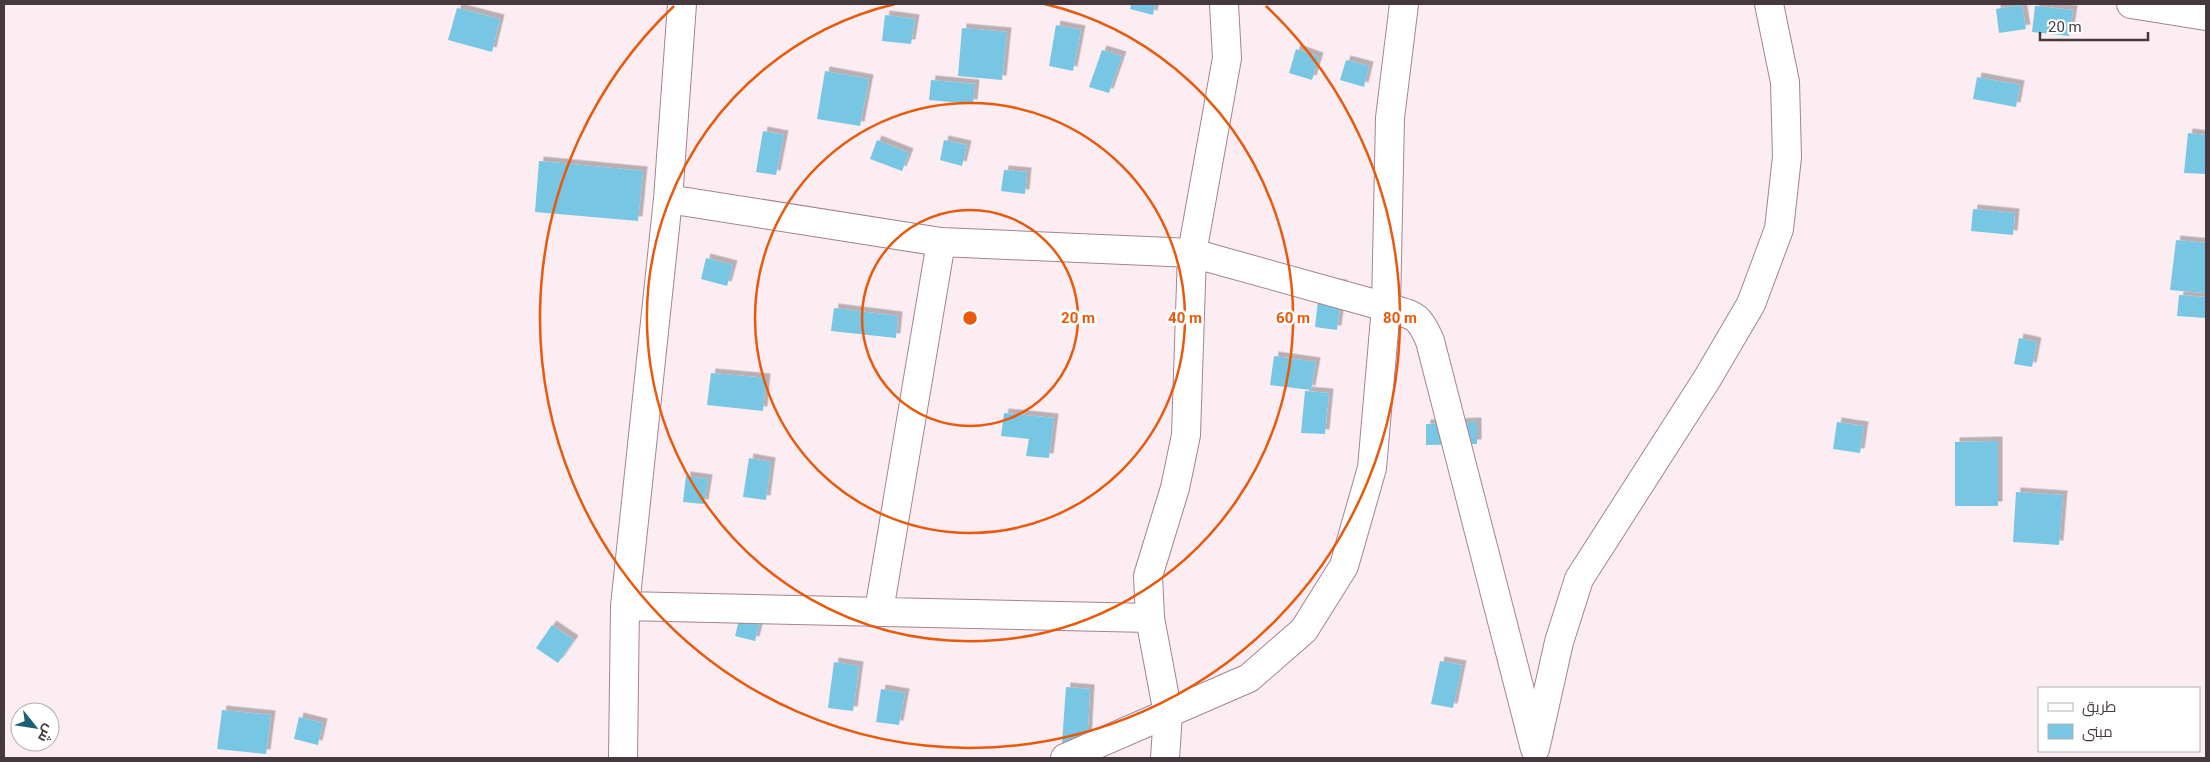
<svg xmlns="http://www.w3.org/2000/svg" width="2210" height="762" font-family="Roboto,Cairo,sans-serif">
<style>
.building{fill:#77c7e4;filter:url(#shadow)}
.lines{fill:none;stroke-linecap:round;stroke-linejoin:round}
.minor-casing{stroke:#a48393;stroke-width:30}
.minor{stroke:#fff;stroke-width:28}
.ring{fill:none;stroke:#e8590c;stroke-width:2.5}
.centre{fill:#e8590c;stroke:#fff;stroke-width:2.5}
.ring-label{font-size:15px;text-anchor:middle;font-weight:bold;fill:#e8590c;stroke:#fff;stroke-width:5;stroke-linejoin:round;paint-order:stroke}
</style>
<defs>
<filter id="shadow"><feDropShadow dx="4.5" dy="-4.5" stdDeviation="0" flood-color="#0004"/></filter>
</defs>
<rect width="100%" height="100%" fill="#fcedf3"/>
<path class="building" d="M1131 4H1155L1153 15 1130 9Z
M2022 5 2026 29 1999 33 1996 9Z
M2035 6 2073 10 2069 36 2032 32Z
M457 8 500 19 492 52 448 40Z
M885 15 915 19 911 44 882 41Z
M1056 25 1081 30 1073 71 1049 66Z
M962 28 1007 32 1002 80 958 76Z
M1296 49 1319 57 1312 80 1289 73Z
M1102 50 1122 56 1109 93 1089 87Z
M1346 60 1369 66 1364 87 1340 80Z
M825 71 869 79 860 126 817 119Z
M1977 77 2020 85 2016 107 1973 99Z
M931 80 975 84 973 104 929 100Z
M763 131 784 135 776 175 756 172Z
M2188 133 2206 135V174L2184 173Z
M877 140 909 153 902 171 870 159Z
M944 140 967 145 962 166 940 160Z
M539 161 643 171 638 221 535 212Z
M1004 170 1027 172 1025 194 1001 191Z
M1973 209 2015 213 2013 235 1971 231Z
M2176 240 2206 243V293L2170 290Z
M706 258 733 265 727 286 701 279Z
M1320 282 1343 284 1337 330 1315 327Z
M2179 295 2206 297V318L2177 316Z
M834 308 898 316 896 338 831 331Z
M2019 338 2037 342 2032 367 2014 364Z
M1274 356 1316 362 1311 390 1270 385Z
M711 373 766 378 763 411 707 405Z
M1305 391 1329 393 1325 434 1301 433Z
M1004 413 1054 418 1049 458 1026 456 1029 439 1001 436Z
M1477 422V444L1426 445V424Z
M1837 422 1864 426 1860 453 1833 449Z
M1998 441V506H1955V442Z
M749 458 771 462 766 500 743 497Z
M686 476 708 479 704 504 683 502Z
M2016 492 2063 495 2059 545 2013 542Z
M741 612 761 617 755 641 735 636Z
M552 625 574 640 558 663 536 648Z
M1440 661 1462 665 1453 708 1431 704Z
M834 662 859 666 853 711 828 708Z
M1066 687 1090 689 1087 744 1062 743Z
M881 689 905 693 899 725 876 722Z
M222 710 271 715 266 754 217 749Z
M299 717 323 723 318 745 294 739Z"/>
<g class="lines">
<defs>
<path id="minor" d="M2131 4 2206 16
M668 199 941 242 1192 253 1386 307C1414 316 1418 313 1430 341L1535 749
M625 606 1150 618
M879 611 941 242
M1536 745 1559 642 1579 579 1707 379 1751 304 1779 229 1787 157 1785 82 1769 4
M623 758 625 606 668 199 682 4
M1065 758 1249 678 1304 630 1344 566 1372 468 1386 307 1390 118 1404 4
M1165 758 1168 714 1150 618 1148 576 1175 488 1186 435 1192 253 1227 58 1224 4"/>
</defs>
<use href="#minor" class="minor-casing"/>
<use href="#minor" class="minor"/>
</g>
<g class="ring">
<circle cx="970" cy="318" r="108"/>
<circle cx="970" cy="318" r="215"/>
<path d="M1045 4A323 323 0 1 1 895 4"/>
<path d="M1266 6A430 430 0 1 1 674 6"/>
</g>
<circle cx="970" cy="318" r="8" class="centre"/>
<g class="ring-label">
<text x="1078" y="323">20 m</text>
<text x="1185" y="323">40 m</text>
<text x="1293" y="323">60 m</text>
<text x="1400" y="323">80 m</text>
</g>
<rect width="2210" height="762" fill="none" stroke="#46383f" stroke-width="10"/>
<rect x="2038" y="687" width="162" height="65" fill="#ffffff" stroke="#b5afb2"/>
<rect x="2048" y="703" width="25" height="8" fill="#ffffff" stroke="#b5afb2"/>
<text x="2082" y="712" font-size="15" fill="#46383f">طريق</text>
<rect x="2048" y="724" width="25" height="15" fill="#77c7e4" stroke="#b5afb2"/>
<text x="2082" y="737" font-size="15" fill="#46383f">مبنى</text>
<g transform="translate(35 727) rotate(120)"><circle r="24" fill="#ffffff" stroke="#b5afb2"/>
<path d="M0-4L9 19L0 12L-9 19Z" fill="#1e5f73"/>
<text y="-8" font-size="14" font-weight="bold" text-anchor="middle" fill="#46383f">ش</text>
</g>
<path d="M2040 32v8h108v-8" fill="none" stroke="#46383f" stroke-width="2.5"/>
<text x="2048" y="32" font-size="15" fill="#46383f" stroke="#ffffff" stroke-width="4" paint-order="stroke">20 m</text>
</svg>
